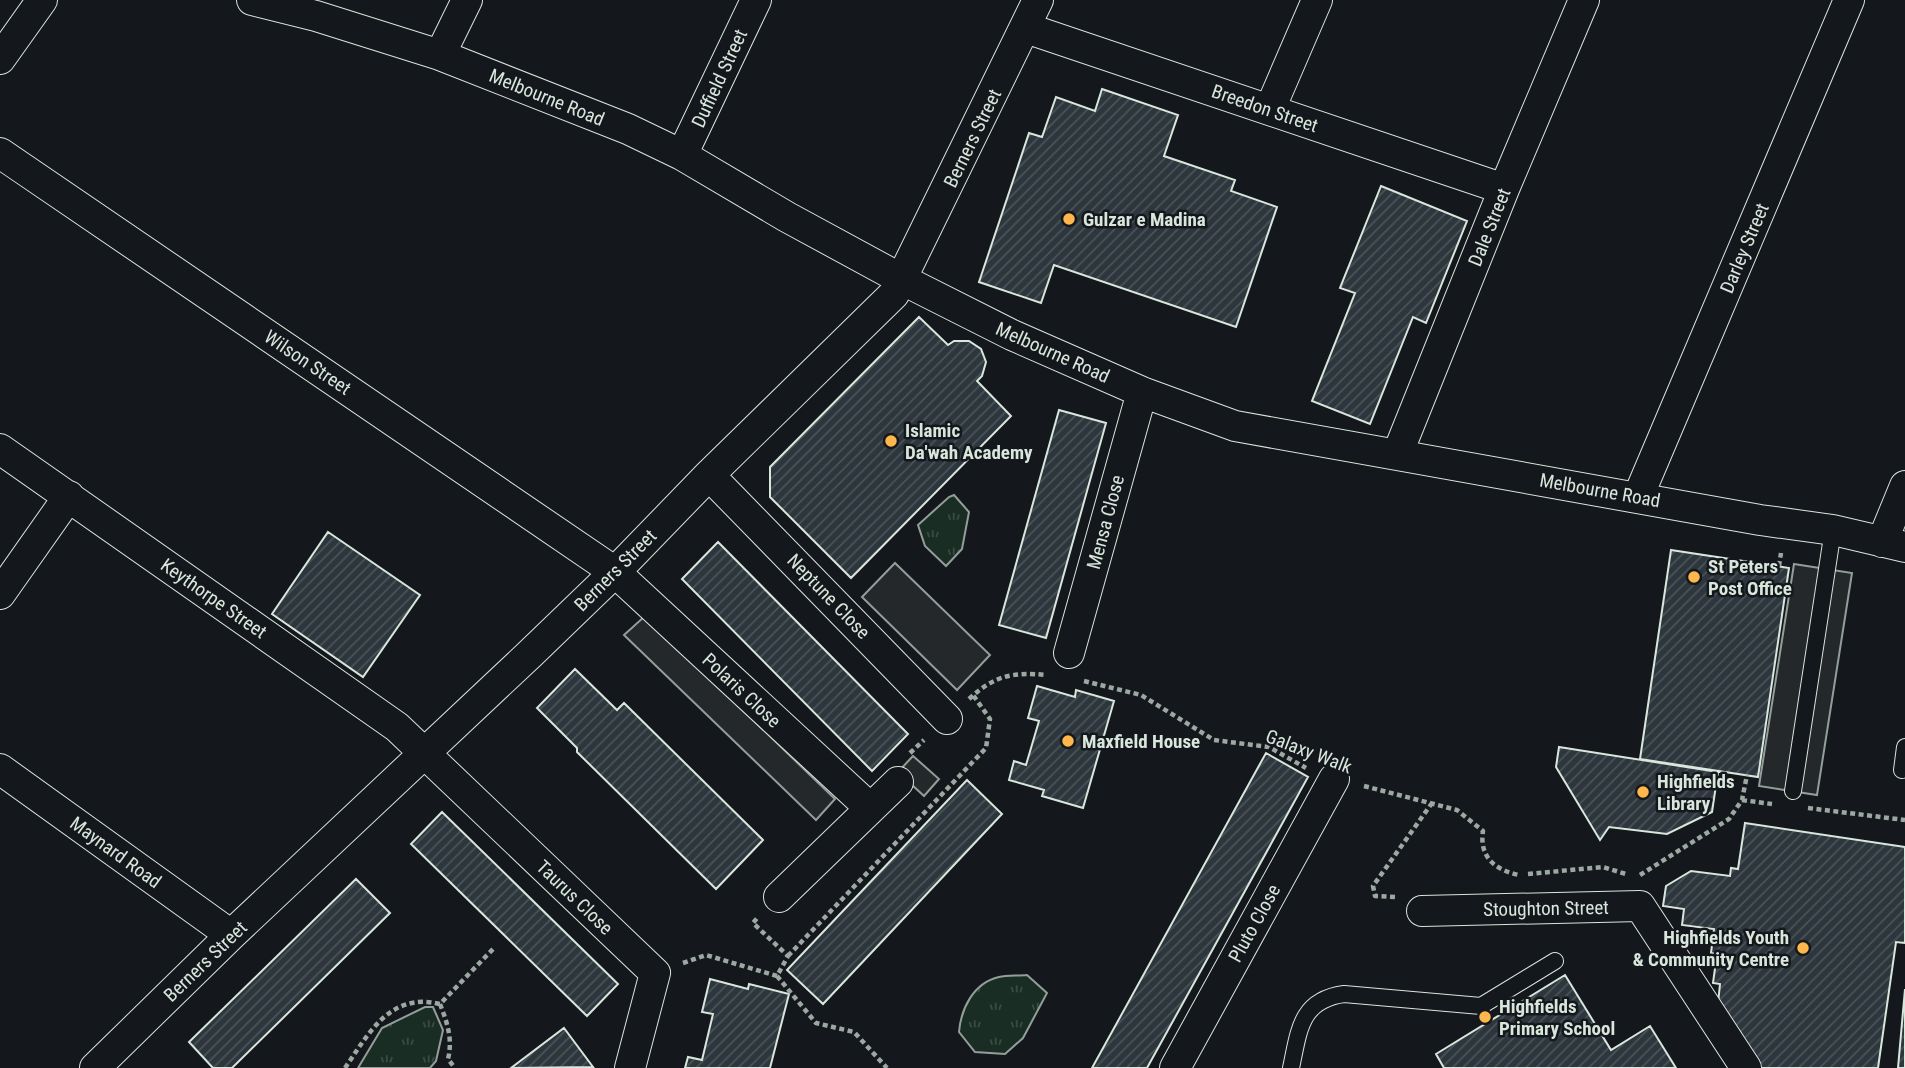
<svg xmlns="http://www.w3.org/2000/svg" width="1905" height="1068" font-family="'Roboto Condensed',sans-serif">
<style>
.park{fill:url(#park-tufts);stroke:#939e99;stroke-width:2}
.parking{fill:#24282b;stroke:#939e99;stroke-width:2}
.building{fill:url(#building-hatch);stroke:#d8e6dc;stroke-width:2}
.lines{fill:none;stroke-linecap:round;stroke-linejoin:round}
.lane-casing{stroke:#d8e6dc;stroke-width:18}
.street-casing{stroke:#d8e6dc;stroke-width:32}
.path{stroke:#9da8a2;stroke-width:4.5;stroke-dasharray:5 3.5;stroke-linecap:butt}
.lane{stroke:#14181c;stroke-width:16}
.street{stroke:#14181c;stroke-width:30}
.poi-dot{fill:#ffb74d;stroke:#14181c;stroke-width:2.5}
.labels{text-anchor:middle;stroke-width:5;stroke-linejoin:round;paint-order:stroke}
.street-label{font-size:19px;fill:#d8e6dc;stroke:#14181c}
.poi-label{font-size:19px;font-weight:bold;fill:#d8e6dc;stroke:#14181c;text-anchor:start}
</style>
<defs>
<pattern id="park-tufts" width="24" height="20" patternUnits="userSpaceOnUse" patternTransform="scale(1.75)"><rect width="24" height="20" fill="#1a2d24"/><path d="M3 7l-1-3M5 7V3M7 7l1-3M15 17l-1-3M17 17v-4M19 17l1-3" fill="none" stroke="#3b4b43"/></pattern>
<pattern id="building-hatch" width="6" height="6" patternUnits="userSpaceOnUse" patternTransform="scale(1.75)"><rect width="6" height="6" fill="#2c363c"/><path d="M-1 1l2-2M0 6l6-6M5 7l2-2" fill="none" stroke="#4a5358"/></pattern>
</defs>
<rect width="100%" height="100%" fill="#14181c"/>
<path class="park" d="M954 495 969 512 962 549 946 566 925 546 918 525 949 497Z
M1027 975 1047 993 1023 1038 1005 1054 975 1052 959 1032C961 1009 973 983 999 977 1007 975 1018 976 1027 975Z
M425 1007H433L443 1030 436 1061 430 1068H358L382 1028Z"/>
<path class="parking" d="M895 563 990 655 957 690 862 597Z
M1794 564 1852 573 1817 795 1759 786Z
M645 616 835 799 816 820 624 635Z
M913 756 939 779 924 796 898 772Z"/>
<path class="building" d="M1102 89 1178 115 1164 156 1235 180 1231 191 1277 207 1236 327 1054 265 1041 303 979 282 1029 133 1042 137 1056 97 1095 111Z
M1381 186 1467 221 1426 323 1413 317 1370 424 1312 401 1355 293 1340 288Z
M919 317 948 345 954 341H969L981 349 986 362 982 376 977 381 1011 416 851 578 770 497V467Z
M1059 410 1106 423 1046 638 999 625Z
M328 532 420 595 363 677 272 614Z
M718 542 908 734 872 771 682 579Z
M1671 550 1789 568 1758 777 1640 759Z
M575 669 617 710 624 703 763 840 716 889 577 752V748L537 708Z
M1037 686 1075 697 1076 690 1114 701 1083 808 1042 796 1044 790 1009 780 1014 761 1026 765 1039 721 1028 718Z
M1559 747 1718 772 1712 812 1667 834 1609 827 1600 840 1556 767Z
M1266 753 1308 777 1147 1068H1092Z
M967 780 1002 814 823 1004 787 970Z
M442 812 618 984 587 1016 411 844Z
M1745 823 1905 847V943L1896 942 1878 1068H1757L1717 1013 1720 984 1713 983 1717 954 1711 953 1714 929 1682 925 1684 909 1663 906 1666 886 1691 871 1730 876 1731 868 1738 869Z
M356 879 390 913 232 1068H213L189 1042Z
M1565 975 1611 1050 1650 1026 1676 1068H1444L1436 1054Z
M710 979 748 989 749 984 789 994 770 1068H685L688 1057 702 1060 713 1014 702 1012Z
M1905 989V1068H1898Z
M564 1028 593 1067 511 1068Z"/>
<g class="lines">
<defs>
<path id="lane" d="M1902 770 1905 747
M1793 791 1833 530
M1291 1068C1299 1031 1300 1000 1344 994L1481 1006 1555 961"/>
<path id="street" d="M252 0 316 16 440 55 628 129 682 155 787 217 903 280 1012 335 1142 392 1235 426 1760 520 1833 530 1905 547
M1026 28 1504 189
M440 55 467 0
M0 59 42 0
M1270 109 1317 0
M0 153 615 572 870 808
M682 155 756 0
M0 449 397 727 655 973 630 1068
M1397 455 1504 189 1584 0
M709 475 947 719
M1638 497 1849 0
M1882 542 1905 486
M0 594 69 496
M1069 653 1142 392
M0 769 231 935
M779 897 898 782
M1422 911 1640 906 1746 1068
M95 1068 231 935 531 653 615 572 709 475 894 294 1038 0
M1175 1068 1334 779"/>
</defs>
<use href="#lane" class="lane-casing"/>
<use href="#street" class="street-casing"/>
<path class="path" d="M1779 566 1781 553
M1084 681 1141 695 1214 740 1269 747 1306 768
M969 699C995 675 1013 672 1047 675
M910 753 924 740
M1364 786 1457 810 1483 831C1479 857 1495 870 1519 875
M1742 800 1772 804
M1808 808 1905 820
M1528 874 1603 867 1626 874
M1640 875 1729 819 1742 800 1747 775
M1395 897 1375 896 1373 886 1432 803
M788 956 986 748 990 719 973 695
M683 963 706 955 777 976 788 956 753 923 758 917
M777 976 816 1023 854 1032 887 1068
M440 1004C447 1022 453 1039 448 1059L455 1068
M345 1068C369 1033 390 992 440 1004L494 948"/>
<use href="#lane" class="lane"/>
<use href="#street" class="street"/>
</g>
<g class="poi-dot">
<circle cx="1069" cy="219" r="7"/>
<circle cx="891" cy="441" r="7"/>
<circle cx="1694" cy="577" r="7"/>
<circle cx="1068" cy="741" r="7"/>
<circle cx="1643" cy="792" r="7"/>
<circle cx="1803" cy="948" r="7"/>
<circle cx="1485" cy="1017" r="7"/>
</g>
<g class="labels">
<g class="street-label">
<text transform="translate(719 78) rotate(-65)" y="7">Duffield Street</text>
<text transform="translate(547 97) rotate(22)" y="7">Melbourne Road</text>
<text transform="translate(1265 108) rotate(19)" y="7">Breedon Street</text>
<text transform="translate(972 138) rotate(-64)" y="7">Berners Street</text>
<text transform="translate(1489 227) rotate(-68)" y="7">Dale Street</text>
<text transform="translate(1744 248) rotate(-67)" y="7">Darley Street</text>
<text transform="translate(1053 352) rotate(24)" y="7">Melbourne Road</text>
<text transform="translate(308 362) rotate(34)" y="7">Wilson Street</text>
<text transform="translate(1600 490) rotate(10)" y="7">Melbourne Road</text>
<text transform="translate(1105 522) rotate(-75)" y="7">Mensa Close</text>
<text transform="translate(615 570) rotate(-45)" y="7">Berners Street</text>
<text transform="translate(829 596) rotate(46)" y="7">Neptune Close</text>
<text transform="translate(214 598) rotate(35)" y="7">Keythorpe Street</text>
<text transform="translate(742 690) rotate(43)" y="7">Polaris Close</text>
<text transform="translate(1309 751) rotate(21)" y="7">Galaxy Walk</text>
<text transform="translate(116 852) rotate(36)" y="7">Maynard Road</text>
<text transform="translate(575 897) rotate(44)" y="7">Taurus Close</text>
<text transform="translate(1546 908) rotate(-1)" y="7">Stoughton Street</text>
<text transform="translate(1254 923) rotate(-61)" y="7">Pluto Close</text>
<text transform="translate(205 961) rotate(-44)" y="7">Berners Street</text>
</g>
<g class="poi-label">
<text x="1083" y="226">Gulzar e Madina</text>
<text x="905" y="437">Islamic<tspan x="905" dy="22">Da'wah Academy</tspan></text>
<text x="1708" y="573">St Peters<tspan x="1708" dy="22">Post Office</tspan></text>
<text x="1082" y="748">Maxfield House</text>
<text x="1657" y="788">Highfields<tspan x="1657" dy="22">Library</tspan></text>
<text x="1789" y="944" text-anchor="end">Highfields Youth<tspan x="1789" dy="22">&amp; Community Centre</tspan></text>
<text x="1499" y="1013">Highfields<tspan x="1499" dy="22">Primary School</tspan></text>
</g>
</g>
</svg>
